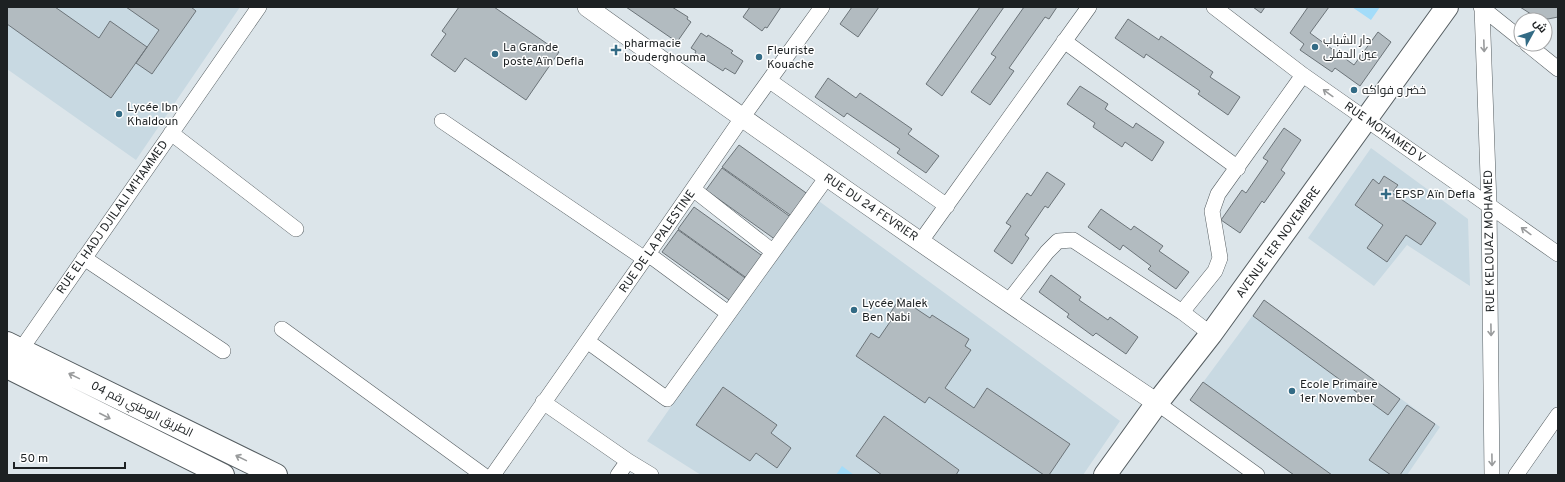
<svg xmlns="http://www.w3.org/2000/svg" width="1565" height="482" font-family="Overpass,Cairo,sans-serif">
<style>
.built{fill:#c8d9e2}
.green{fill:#a3dcf9}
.building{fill:#b2bbc0;stroke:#6c7479}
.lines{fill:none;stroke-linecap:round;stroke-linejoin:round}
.minor-casing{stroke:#555d61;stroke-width:16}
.tertiary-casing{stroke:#555d61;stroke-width:20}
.secondary-casing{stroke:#555d61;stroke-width:24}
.trunk-casing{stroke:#555d61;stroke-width:24}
.minor{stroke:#fff;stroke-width:15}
.tertiary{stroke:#fff;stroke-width:19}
.secondary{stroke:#fff;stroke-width:22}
.trunk{stroke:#fff;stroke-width:22}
.oneway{stroke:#999b9c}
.poi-dot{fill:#336b85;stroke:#fff;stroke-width:1.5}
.labels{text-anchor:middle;stroke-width:3;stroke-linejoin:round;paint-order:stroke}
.poi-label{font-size:12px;fill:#1d2123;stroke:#fff;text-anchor:start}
.street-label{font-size:12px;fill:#1d2123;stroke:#fff}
</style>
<rect width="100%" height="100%" fill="#dce5ea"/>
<path class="built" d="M7 7H240L136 160 7 69Z
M1371 148 1468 219 1470 286 1407 245 1374 286 1308 238Z
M816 199 1120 421 1083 475H701L647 441Z
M1264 300 1440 427 1407 475H1294L1190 400Z"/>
<path class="green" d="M1352 7H1380L1371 20Z
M842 466 854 475H836Z"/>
<path class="building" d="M7 7H55L99 38 110 21 147 47 111 98 7 24Z
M126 7H191L196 11 152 74 136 63 159 30Z
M459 7H494L559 52 526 100 465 58 455 72 431 55 446 34 442 31Z
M626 7H672L688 17 687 19 691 22 677 42Z
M750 7H781L767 28 765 27 762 31 743 17Z
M852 7H879L858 37 840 24Z
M980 7H1004L942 96 926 84Z
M1024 7H1057L1049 19 1045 17 1009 68 1014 71 990 105 971 92 996 57 991 54Z
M1253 7H1265L1261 13Z
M1308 7H1329L1310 33 1354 65 1378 32 1391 42 1360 86 1335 68 1332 72 1300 50 1304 44 1290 33Z
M1520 7H1558V17L1548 19 1534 16Z
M1128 19 1159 40 1161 36 1213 72 1210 77 1240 97 1228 115 1198 94 1200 91 1146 54 1144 58 1115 38Z
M701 33 707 37 708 35 733 51 731 53 743 61 735 74 725 68 723 71 695 53 696 51 691 48Z
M828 78 856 98 860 93 912 129 908 134 939 156 926 173 897 153 900 149 847 113 844 117 815 97Z
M1080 86 1108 104 1105 109 1133 128 1136 123 1164 142 1152 161 1125 142 1122 147 1093 127 1095 123 1067 104Z
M1284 128 1301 140 1281 170 1285 173 1264 203 1262 201 1240 233 1221 220 1242 190 1246 193 1268 161 1263 158Z
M739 145 809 195 793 217 722 167Z
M722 168 792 218 776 240 706 190Z
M1047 172 1065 184 1048 208 1045 206 1025 235 1029 238 1012 264 994 251 1011 226 1006 223 1027 193 1031 196Z
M1384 176 1398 185 1392 193 1436 223 1421 245 1406 235 1387 262 1367 248 1383 225 1355 205 1373 179 1379 184Z
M694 207 764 257 748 279 678 229Z
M1101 209 1131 230 1134 226 1163 246 1159 251 1189 272 1176 289 1148 269 1151 266 1123 245 1120 250 1088 227Z
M678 230 748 280 732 302 662 252Z
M1051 275 1081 297 1079 300 1108 320 1110 317 1138 337 1126 354 1096 333 1093 336 1067 317 1069 314 1039 292Z
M900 298 930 318 932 315 969 339 965 346 971 350 945 388 974 408 987 388 1070 444 1049 475H1044L929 397 925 403 856 356 871 333 879 338 894 316 889 315Z
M1264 300 1400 399 1388 415 1253 316Z
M1203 382 1332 475H1294L1190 400Z
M723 387 777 425 771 433 791 448 777 468 756 453 750 461 696 425Z
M1407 405 1435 424 1400 475H1391L1369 460Z
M884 416 959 470 956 475H882L856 456Z"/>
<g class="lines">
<defs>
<path id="minor" d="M1214 7 1303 75 1558 254
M1481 7 1521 39
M1482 7 1489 205 1492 475
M1064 41 1238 168
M1527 44 1558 69
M770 81 947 206
M442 121 645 259
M171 133 296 229
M693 189 772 251
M921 241 1089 7
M648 254 728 313
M84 258 223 351
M1008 302 1047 252 1058 241 1073 240 1182 312 1211 334
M1182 312 1215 271 1220 258 1212 211 1218 194 1303 75
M282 329 483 475
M587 341 667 399 827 177
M15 358 259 7
M543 402 628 461 651 475
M1157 403 1257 475
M493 475 648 254 742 118 822 7
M618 475 628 461
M1516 475 1558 415"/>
<path id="tertiary" d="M587 7C775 142 965 274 1157 403"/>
<path id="secondary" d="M1105 475 1157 403 1211 334 1447 7"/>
<path id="trunk" d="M7 343 276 475
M7 367 223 475"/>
</defs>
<use href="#minor" class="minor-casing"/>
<use href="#tertiary" class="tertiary-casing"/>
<use href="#secondary" class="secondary-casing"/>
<use href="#trunk" class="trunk-casing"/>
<use href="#minor" class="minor"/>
<use href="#tertiary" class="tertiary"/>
<use href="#secondary" class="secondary"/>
<use href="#trunk" class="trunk"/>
</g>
<defs><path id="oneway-shaft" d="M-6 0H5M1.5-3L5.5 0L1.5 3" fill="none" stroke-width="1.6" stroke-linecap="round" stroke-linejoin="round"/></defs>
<g class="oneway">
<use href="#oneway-shaft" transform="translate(1484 46) rotate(88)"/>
<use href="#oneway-shaft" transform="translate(1328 93) rotate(-144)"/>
<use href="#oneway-shaft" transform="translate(1526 231) rotate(-144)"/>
<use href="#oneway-shaft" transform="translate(1491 330) rotate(89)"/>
<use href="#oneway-shaft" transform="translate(74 376) rotate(-154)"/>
<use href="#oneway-shaft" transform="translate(105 416) rotate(27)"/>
<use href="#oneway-shaft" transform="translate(241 458) rotate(-154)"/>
<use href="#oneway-shaft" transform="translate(1492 460) rotate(89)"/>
</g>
<g class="poi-dot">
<circle cx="1315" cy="47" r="4"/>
<path d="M614 44h4v4h4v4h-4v4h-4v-4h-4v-4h4z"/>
<circle cx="495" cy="54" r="4"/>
<circle cx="759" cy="57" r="4"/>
<circle cx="1354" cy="90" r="4"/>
<circle cx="119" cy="114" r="4"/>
<path d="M1384 188h4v4h4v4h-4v4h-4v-4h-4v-4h4z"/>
<circle cx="854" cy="310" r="4"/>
<circle cx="1292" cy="391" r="4"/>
</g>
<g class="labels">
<g class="poi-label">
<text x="1323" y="44">دار الشباب<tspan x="1323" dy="14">عين الدفلى</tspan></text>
<text x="624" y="47">pharmacie<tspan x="624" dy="14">bouderghouma</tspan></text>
<text x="503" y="51">La Grande<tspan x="503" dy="14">poste Aïn Defla</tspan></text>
<text x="767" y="54">Fleuriste<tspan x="767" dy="14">Kouache</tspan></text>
<text x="1362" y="94">خضر و فواكه</text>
<text x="127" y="111">Lycée Ibn<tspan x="127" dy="14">Khaldoun</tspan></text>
<text x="1395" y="198">EPSP Aïn Defla</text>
<text x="862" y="307">Lycée Malek<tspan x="862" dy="14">Ben Nabi</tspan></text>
<text x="1300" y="388">Ecole Primaire<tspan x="1300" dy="14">1er November</tspan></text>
</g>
<g class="street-label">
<text transform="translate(1385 132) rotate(35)" y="4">RUE MOHAMED V</text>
<text transform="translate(871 207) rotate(34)" y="4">RUE DU 24 FEVRIER</text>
<text transform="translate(112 217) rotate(-55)" y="4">RUE EL HADJ DJILALI M'HAMMED</text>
<text transform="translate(657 241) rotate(-55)" y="4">RUE DE LA PALESTINE</text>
<text transform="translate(1489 241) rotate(-91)" y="4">RUE KELOUAZ MOHAMED</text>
<text transform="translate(1278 242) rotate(-54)" y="4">AVENUE 1ER NOVEMBRE</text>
<text transform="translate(142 409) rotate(26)" y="4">الطريق الوطني رقم 04</text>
</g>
</g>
<rect width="1565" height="482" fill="none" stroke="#1d2123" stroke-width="16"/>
<g transform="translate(1533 32) rotate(50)"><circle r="19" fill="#ffffff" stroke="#a5a6a7"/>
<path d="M0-3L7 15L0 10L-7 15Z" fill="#336b85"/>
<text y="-6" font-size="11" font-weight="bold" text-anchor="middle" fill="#1d2123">ش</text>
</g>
<path d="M14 462v6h111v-6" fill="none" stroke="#1d2123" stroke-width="2"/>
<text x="20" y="462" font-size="12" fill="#1d2123" stroke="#ffffff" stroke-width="3" paint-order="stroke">50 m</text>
</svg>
